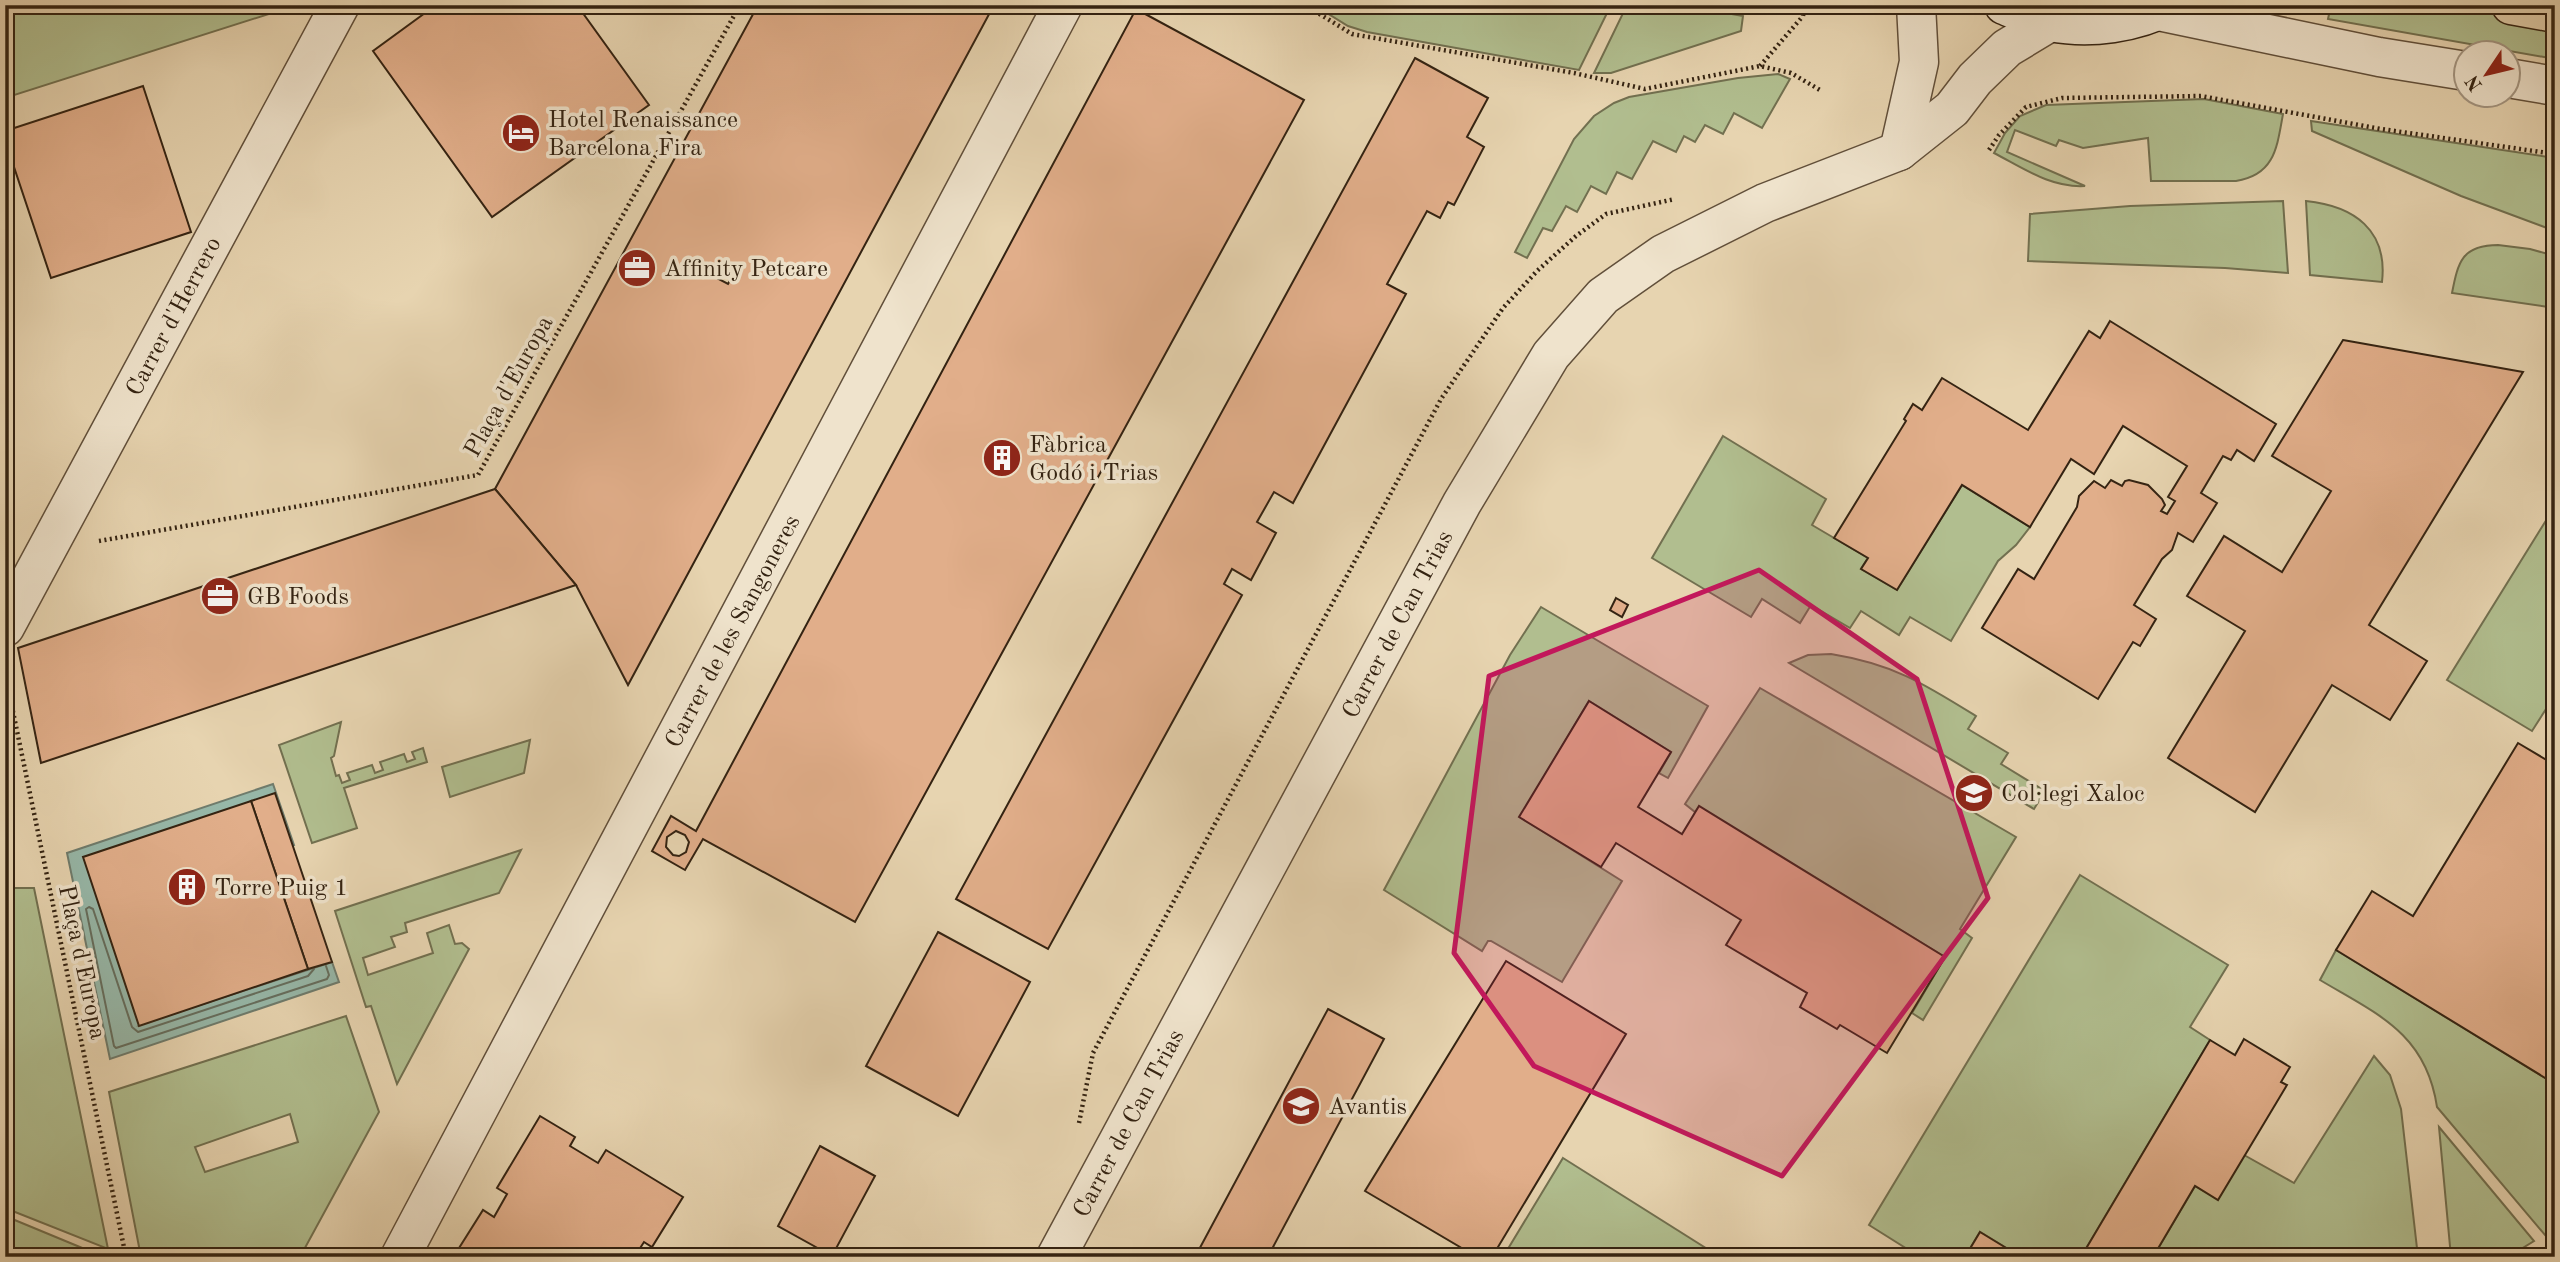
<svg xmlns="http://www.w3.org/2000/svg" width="2560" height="1262" font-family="'Old Standard TT',serif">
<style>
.green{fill:#b1be8f;stroke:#727050;stroke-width:2;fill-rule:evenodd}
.water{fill:#97b8a9;stroke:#6f7c6d;stroke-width:2}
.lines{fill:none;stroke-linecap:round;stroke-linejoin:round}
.shore{stroke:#666e5e;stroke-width:2}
.building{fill:#e1ae8a;stroke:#342312;stroke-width:2;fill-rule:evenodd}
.street-casing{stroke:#614f3a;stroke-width:41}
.secondary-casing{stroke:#342312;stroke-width:41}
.highway-casing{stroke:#342312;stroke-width:41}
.path{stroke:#342312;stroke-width:4.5;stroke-dasharray:2 3.5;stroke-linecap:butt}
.street{stroke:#efe3cc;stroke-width:38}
.secondary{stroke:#efe3cc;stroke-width:38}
.highway{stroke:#e7d4b0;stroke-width:38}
.marked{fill:#c2185b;fill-opacity:0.2;stroke:#c2185b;stroke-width:5;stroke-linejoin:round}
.labels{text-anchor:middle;stroke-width:7;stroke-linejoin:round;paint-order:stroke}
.poi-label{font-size:24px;fill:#342312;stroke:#efe3cc;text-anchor:start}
.street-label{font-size:24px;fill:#342312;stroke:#efe3cc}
</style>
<rect width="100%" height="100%" fill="#e7d4b0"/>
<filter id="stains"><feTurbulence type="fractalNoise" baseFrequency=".00286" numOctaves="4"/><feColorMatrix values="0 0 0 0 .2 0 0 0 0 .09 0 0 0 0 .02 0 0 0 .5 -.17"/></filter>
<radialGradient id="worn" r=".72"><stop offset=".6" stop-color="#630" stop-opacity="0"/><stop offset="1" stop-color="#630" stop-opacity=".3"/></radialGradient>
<!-- green -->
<g class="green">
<path d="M 5,5 L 297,5 L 5,98 Z"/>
<path d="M 1314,5 L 1611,5 L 1579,70 L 1367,32 L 1348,26 Z"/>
<path d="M 1627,5 L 1680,5 L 1743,16 L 1741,31 L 1611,73 L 1594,73 Z"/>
<path d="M 2331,5 L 2453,5 L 2555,24 L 2555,59 L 2328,19 Z"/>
<path d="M 1778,74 L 1790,79 L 1762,128 L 1734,113 L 1723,134 L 1705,125 L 1695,142 L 1684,136 L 1676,152 L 1653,141 L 1632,179 L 1617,172 L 1606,194 L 1591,186 L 1577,212 L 1566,206 L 1552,231 L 1543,228 L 1527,258 L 1515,252 L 1574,139 L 1594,116 L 1614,103 L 1629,97 L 1738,78 Z"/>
<path d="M 2204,99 L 2283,114 C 2277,147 2275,175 2236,181 L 2151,181 L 2148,138 L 2083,148 L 2059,140 L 2056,146 L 2015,130 L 2007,152 L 2085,186 C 2051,188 2023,168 1994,153 L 2005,133 L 2020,116 L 2046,105 Z"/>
<path d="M 2311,121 L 2555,158 L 2555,231 L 2461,196 L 2312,131 Z"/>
<path d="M 2283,201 L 2288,273 L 2225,268 L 2028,261 L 2030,214 L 2130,206 Z"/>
<path d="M 2306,201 C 2354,206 2388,230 2382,282 L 2310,275 Z"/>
<path d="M 2498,245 L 2530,249 L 2555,256 L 2555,308 L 2452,293 C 2458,262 2462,245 2498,245 Z"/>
<path d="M 1723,436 L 1826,499 L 1812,525 L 1868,558 L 1861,569 L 1897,590 L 1962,485 L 2030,527 L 2016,545 L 1998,561 L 1951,641 L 1910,617 L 1899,635 L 1861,611 L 1850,628 L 1811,605 L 1800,623 L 1762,599 L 1751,617 L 1652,558 Z"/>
<path d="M 2555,506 L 2555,695 L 2532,731 L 2447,680 Z"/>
<path d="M 1541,607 L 1708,706 L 1668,778 L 1659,773 L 1671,752 L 1589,701 L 1520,817 L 1622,881 L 1562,982 L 1491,941 L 1488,941 L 1482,951 L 1384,890 L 1510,655 Z"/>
<path d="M 1831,654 C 1893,664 1923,683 1976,716 L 1968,729 L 2008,753 L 2001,764 L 2045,791 L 2034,809 L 1789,663 L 1808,655 Z"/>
<path d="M 1760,688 L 2016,837 L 1960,929 L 1972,938 L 1923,1020 L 1912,1013 L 1945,957 L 1699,807 L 1695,812 L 1685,804 Z"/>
<path d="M 341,722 L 334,756 L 331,758 L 336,776 L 339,775 L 342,783 L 350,780 L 347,773 L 372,765 L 375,773 L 383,770 L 380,762 L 404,754 L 407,762 L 415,759 L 412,752 L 423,748 L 427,762 L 344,788 L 357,828 L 312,843 L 279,745 Z"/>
<path d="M 530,740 L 524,773 L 450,797 L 442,767 Z"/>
<path d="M 521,850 L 499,893 L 405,923 L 407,932 L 391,937 L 395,947 L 363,958 L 368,975 L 433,953 L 427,933 L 449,925 L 455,944 L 462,943 L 469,949 L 397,1084 L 371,1006 L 366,1007 L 335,911 Z"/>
<path d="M 2080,875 L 2228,965 L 2190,1027 L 2210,1040 L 2081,1257 L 2021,1257 L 1980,1232 L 1965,1257 L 1920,1257 L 1869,1225 Z"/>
<path d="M 5,888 L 34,888 L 108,1249 L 5,1208 Z"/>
<path d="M 2336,950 L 2555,1084 L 2555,1229 L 2545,1235 L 2437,1107 C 2426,1033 2377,1014 2320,980 Z"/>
<path d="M 346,1016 L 379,1112 L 300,1257 L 141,1257 L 109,1092 ZM 290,1114 L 298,1142 L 205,1172 L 195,1147 Z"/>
<path d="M 2374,1056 L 2390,1075 L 2401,1109 L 2418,1257 L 2153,1257 L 2195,1186 L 2218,1199 L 2244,1155 L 2294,1183 Z"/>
<path d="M 2439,1127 L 2534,1241 L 2508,1257 L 2451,1257 Z"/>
<path d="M 1563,1158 L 1720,1257 L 1503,1257 Z"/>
<path d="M 5,1216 L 104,1257 L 5,1257 Z"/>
</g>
<!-- water -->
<path class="water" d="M 273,784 L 294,845 L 269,853 L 139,1025 L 332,962 L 339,982 L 110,1059 L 67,853 Z"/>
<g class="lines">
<!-- shore -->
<path class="shore" d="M 314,969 L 308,976 L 138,1032 L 132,1027 L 93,909 L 89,907 L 86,909 L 114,1046 L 116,1048 L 327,979 L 329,975 L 326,966"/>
</g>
<!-- building -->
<g class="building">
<path d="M 436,5 L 577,5 L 649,105 L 492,217 L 373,51 Z"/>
<path d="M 758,5 L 994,5 L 628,685 L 576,585 L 495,489 ZM 718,266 L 733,275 L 728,284 L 713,276 Z"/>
<path d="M 1136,9 L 1304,100 L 855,922 L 703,839 L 685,870 L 652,851 L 671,816 L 696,831 ZM 676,831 L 685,835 L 689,842 L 686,852 L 679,856 L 673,855 L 666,847 L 667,837 Z"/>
<path d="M 1415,58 L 1488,98 L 1467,137 L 1484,147 L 1454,205 L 1448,202 L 1440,218 L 1427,211 L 1387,284 L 1406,294 L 1293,503 L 1274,492 L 1257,522 L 1276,533 L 1251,580 L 1232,569 L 1224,584 L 1242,595 L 1048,949 L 956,899 Z"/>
<path d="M 143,86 L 191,232 L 51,278 L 5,140 L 5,131 Z"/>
<path d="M 2110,321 L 2276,424 L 2254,461 L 2237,450 L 2231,460 L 2223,456 L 2201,493 L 2217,503 L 2193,542 L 2178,533 L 2172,550 L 2162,559 L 2134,605 L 2156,619 L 2140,646 L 2133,642 L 2098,699 L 1982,628 L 2018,569 L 2034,579 L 2077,507 L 2079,496 L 2094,481 L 2105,488 L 2111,480 L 2122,486 L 2125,481 L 2129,480 L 2148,485 L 2162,499 L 2165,505 L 2161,511 L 2167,514 L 2175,501 L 2168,497 L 2187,466 L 2123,426 L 2094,474 L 2071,459 L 2030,527 L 1962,485 L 1897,590 L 1861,569 L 1868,558 L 1834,538 L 1906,421 L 1904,419 L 1913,404 L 1922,410 L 1942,378 L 2028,430 L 2089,331 L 2100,338 Z"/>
<path d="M 2343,340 L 2523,372 L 2369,625 L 2427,661 L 2390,720 L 2332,685 L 2255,812 L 2168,758 L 2245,631 L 2187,596 L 2224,536 L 2282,572 L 2331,491 L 2272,456 Z"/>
<path d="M 495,489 L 576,585 L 41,763 L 18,648 Z"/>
<path d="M 1616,598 L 1628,605 L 1622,617 L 1610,610 Z"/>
<path d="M 1589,701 L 1671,752 L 1638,807 L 1682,834 L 1699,806 L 1945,957 L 1887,1053 L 1840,1025 L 1837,1029 L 1800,1007 L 1807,993 L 1726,945 L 1741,920 L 1616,843 L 1601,867 L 1519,817 Z"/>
<path d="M 2518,743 L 2555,765 L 2555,1084 L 2336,950 L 2372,891 L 2413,916 Z"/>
<path d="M 275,793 L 332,962 L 308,969 L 251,801 Z"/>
<path d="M 251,801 L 308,969 L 139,1026 L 83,857 Z"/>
<path d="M 938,932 L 1030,982 L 958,1116 L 866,1066 Z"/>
<path d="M 1506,961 L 1626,1034 L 1492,1257 L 1477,1257 L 1365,1191 Z"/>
<path d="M 1328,1009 L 1384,1039 L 1273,1247 L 1291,1257 L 1195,1257 Z"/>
<path d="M 2244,1039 L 2290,1067 L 2281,1082 L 2287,1085 L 2218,1200 L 2195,1186 L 2153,1257 L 2081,1257 L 2210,1040 L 2235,1055 Z"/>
<path d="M 540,1116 L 575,1137 L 570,1146 L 598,1163 L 606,1150 L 683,1197 L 652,1247 L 644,1242 L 637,1253 L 644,1257 L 454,1256 L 483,1210 L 494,1217 L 507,1194 L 497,1188 Z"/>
<path d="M 820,1146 L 875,1176 L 832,1256 L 778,1226 Z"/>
<path d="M 1980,1232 L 2021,1257 L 1965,1257 Z"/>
</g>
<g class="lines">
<!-- street casing -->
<g class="street-casing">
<g id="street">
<path d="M 2158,11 L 2379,57 L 2466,71"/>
<path d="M 2508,78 L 2555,86"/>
<path d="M 1899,151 L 1919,62 L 1916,5"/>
<path d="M 5,627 L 340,5"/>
<path d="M 400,1257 L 1063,5"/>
<path d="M 1056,1257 L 1462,503 L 1551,355 L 1603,296 L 1663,254 L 1765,203 L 1899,151 L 1952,109 L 1975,79 L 2007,48 L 2050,22"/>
</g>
</g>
<!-- secondary casing -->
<g class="secondary-casing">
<path id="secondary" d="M 2004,5 C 2019,11 2035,20 2051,22 C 2090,30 2136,23 2170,5"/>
</g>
<!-- highway casing -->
<g class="highway-casing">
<path id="highway" d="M 2511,5 L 2555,13"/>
</g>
<!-- path -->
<g class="path">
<path d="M 1305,5 L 1352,34 L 1574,73 L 1645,89 L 1760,66 L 1791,73 L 1820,90"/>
<path d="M 1760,66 L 1803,16 L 1805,5"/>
<path d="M 1989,150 L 1999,135 L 2026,107 L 2062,98 L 2201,96 L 2381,129 L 2555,154"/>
<path d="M 99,541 L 478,475 L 740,5"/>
<path d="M 5,673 L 126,1257"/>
<path d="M 1079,1123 L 1093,1053 L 1441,399 L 1503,308 L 1537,271 L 1576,236 L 1606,214 L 1675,199"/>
</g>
<!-- street -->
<use href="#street" class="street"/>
<!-- secondary -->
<use href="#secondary" class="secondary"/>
<!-- highway -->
<use href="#highway" class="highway"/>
</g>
<!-- marked area -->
<path class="marked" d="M 1759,570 L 1917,679 L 1988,898 L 1782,1176 L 1534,1066 L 1454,953 L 1489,676 Z"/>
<!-- icons -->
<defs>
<g id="hotel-disc" transform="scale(2.0125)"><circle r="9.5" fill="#8f2418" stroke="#efe3cc"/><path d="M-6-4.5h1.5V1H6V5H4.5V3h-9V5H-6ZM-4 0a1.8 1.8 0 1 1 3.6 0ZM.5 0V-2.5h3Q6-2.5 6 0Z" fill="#fff"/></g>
<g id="office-disc" transform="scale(2.0125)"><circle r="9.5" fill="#8f2418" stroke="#efe3cc"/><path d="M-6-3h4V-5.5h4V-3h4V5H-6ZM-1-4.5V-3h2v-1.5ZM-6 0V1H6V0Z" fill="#fff"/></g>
<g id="building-disc" transform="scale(2.0125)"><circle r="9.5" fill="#8f2418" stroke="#efe3cc"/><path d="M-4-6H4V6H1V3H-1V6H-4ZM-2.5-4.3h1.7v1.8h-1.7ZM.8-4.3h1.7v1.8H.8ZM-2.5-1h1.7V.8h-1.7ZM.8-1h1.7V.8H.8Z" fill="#fff"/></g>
<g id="school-disc" transform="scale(2.0125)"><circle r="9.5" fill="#8f2418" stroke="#efe3cc"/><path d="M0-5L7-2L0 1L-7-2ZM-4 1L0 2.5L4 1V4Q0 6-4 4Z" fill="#fff"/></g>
</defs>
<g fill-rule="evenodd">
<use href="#hotel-disc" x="521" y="133"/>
<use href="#office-disc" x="637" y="268"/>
<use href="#building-disc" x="1002" y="458"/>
<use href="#office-disc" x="220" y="596"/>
<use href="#school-disc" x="1974" y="793"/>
<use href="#building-disc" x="187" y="887"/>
<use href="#school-disc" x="1301" y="1106"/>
</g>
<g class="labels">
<!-- poi labels -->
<g class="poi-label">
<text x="548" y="127">Hotel Renaissance<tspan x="548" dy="28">Barcelona Fira</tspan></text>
<text x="664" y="276">Affinity Petcare</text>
<text x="1029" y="452">Fàbrica<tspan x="1029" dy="28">Godó i Trias</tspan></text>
<text x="247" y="604">GB Foods</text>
<text x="2001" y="801">Col·legi Xaloc</text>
<text x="214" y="895">Torre Puig 1</text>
<text x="1328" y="1114">Avantis</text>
</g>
<!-- street labels -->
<g class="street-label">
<text transform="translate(173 316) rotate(-62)" y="8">Carrer d'Herrero</text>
<text transform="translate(508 386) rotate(-61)" y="8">Plaça d'Europa</text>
<text transform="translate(1397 624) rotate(-62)" y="8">Carrer de Can Trias</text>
<text transform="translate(732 631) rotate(-62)" y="8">Carrer de les Sangoneres</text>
<text transform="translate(83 962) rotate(78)" y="8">Plaça d'Europa</text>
<text transform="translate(1128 1123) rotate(-62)" y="8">Carrer de Can Trias</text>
</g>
</g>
<!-- margin -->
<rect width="2560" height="1262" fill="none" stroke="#e7d4b0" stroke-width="28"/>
<rect x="7" y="7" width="2546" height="1248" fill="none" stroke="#342312" stroke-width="3.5"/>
<rect x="14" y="14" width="2532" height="1234" fill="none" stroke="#342312" stroke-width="2"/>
<!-- north arrow -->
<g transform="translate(2487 74) rotate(235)"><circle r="33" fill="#efe3cc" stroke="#a49682" stroke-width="2"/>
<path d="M0-5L12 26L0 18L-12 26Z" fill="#8f2418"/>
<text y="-10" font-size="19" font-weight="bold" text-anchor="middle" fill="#342312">N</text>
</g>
<rect width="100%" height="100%" filter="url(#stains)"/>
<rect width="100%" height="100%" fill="url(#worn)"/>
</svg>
